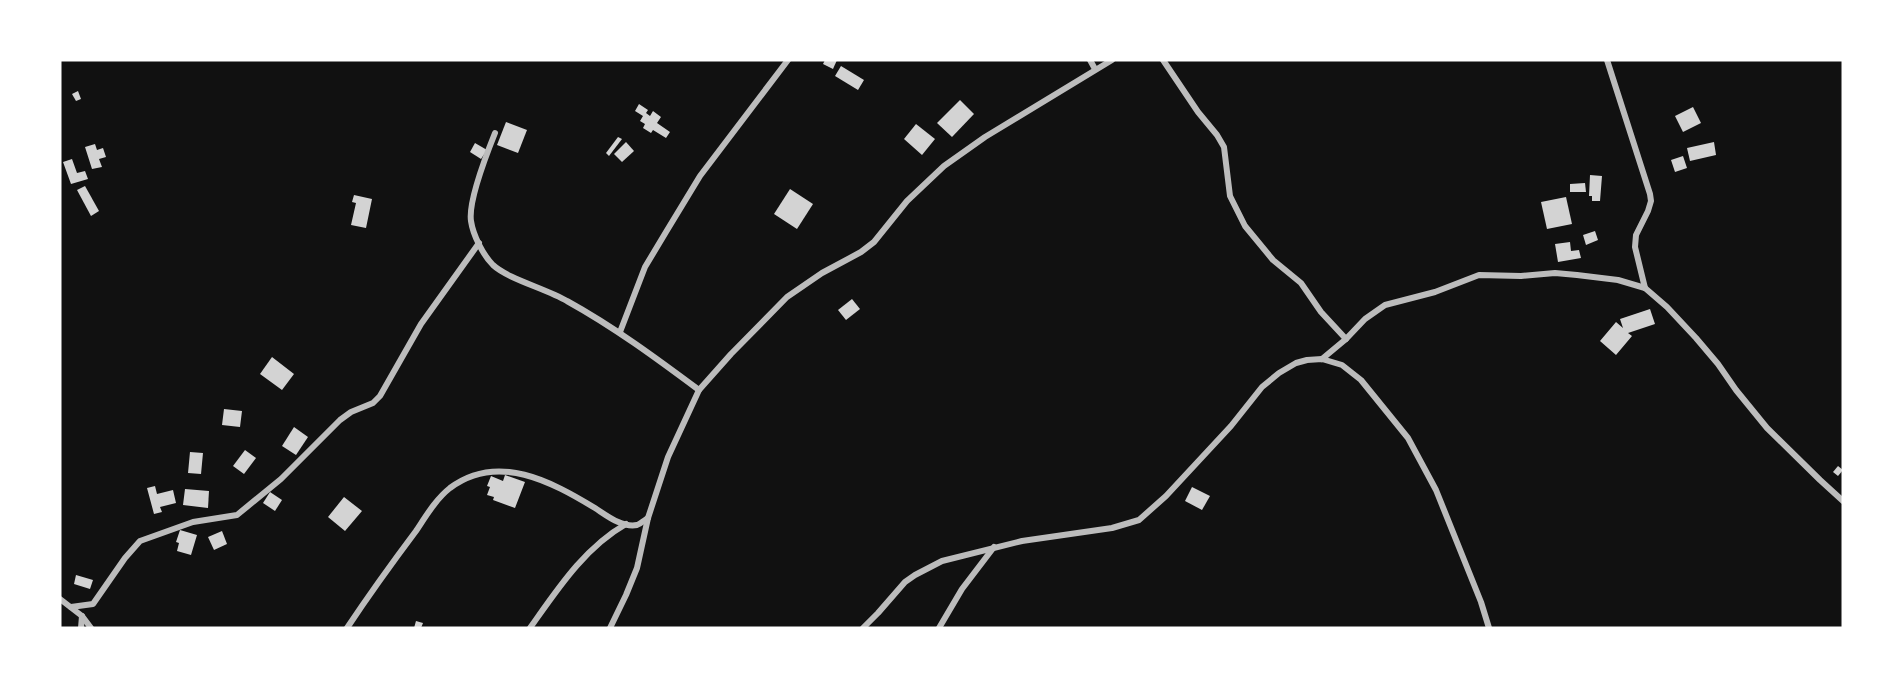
<svg xmlns="http://www.w3.org/2000/svg" width="1903" height="688" font-family="'Roboto Condensed',sans-serif">
<style>
.building{fill:#d3d3d3}
.lines{fill:none;stroke-linecap:round;stroke-linejoin:round}
.minor{stroke:#bcbcbc;stroke-width:6}
</style>
<rect width="100%" height="100%" fill="#111"/>
<!-- building -->
<g class="building">
<path d="M 825,60 L 837,60 L 833,69 L 823,64 Z"/>
<path d="M 841,66 L 864,80 L 858,90 L 835,76 Z"/>
<path d="M 78,91 L 81,99 L 76,101 L 72,94 Z"/>
<path d="M 960,100 L 974,114 L 952,137 L 937,123 Z"/>
<path d="M 639,104 L 648,110 L 646,113 L 650,116 L 653,111 L 661,117 L 657,123 L 670,132 L 666,138 L 653,130 L 651,133 L 643,128 L 645,124 L 640,121 L 643,116 L 635,111 Z"/>
<path d="M 1693,107 L 1701,123 L 1683,132 L 1675,116 Z"/>
<path d="M 506,122 L 527,130 L 518,153 L 497,145 Z"/>
<path d="M 916,124 L 935,139 L 922,155 L 904,139 Z"/>
<path d="M 618,137 L 622,139 L 609,156 L 606,153 Z"/>
<path d="M 626,142 L 634,151 L 622,162 L 614,154 Z"/>
<path d="M 1714,142 L 1716,155 L 1690,161 L 1687,148 Z"/>
<path d="M 475,143 L 487,150 L 481,159 L 470,152 Z"/>
<path d="M 95,144 L 97,150 L 103,148 L 106,157 L 99,159 L 102,167 L 92,169 L 85,147 Z"/>
<path d="M 1683,156 L 1687,168 L 1675,172 L 1671,160 Z"/>
<path d="M 72,159 L 77,173 L 85,171 L 88,179 L 71,184 L 63,162 Z"/>
<path d="M 1590,175 L 1602,176 L 1600,201 L 1592,201 L 1592,196 L 1589,196 Z"/>
<path d="M 1585,183 L 1586,192 L 1570,192 L 1570,184 Z"/>
<path d="M 85,186 L 99,211 L 91,216 L 77,190 Z"/>
<path d="M 790,189 L 813,204 L 797,229 L 774,214 Z"/>
<path d="M 354,195 L 372,199 L 366,228 L 351,225 L 356,203 L 352,202 Z"/>
<path d="M 1566,197 L 1572,224 L 1547,229 L 1541,202 Z"/>
<path d="M 1595,231 L 1598,240 L 1586,245 L 1583,235 Z"/>
<path d="M 1570,242 L 1571,251 L 1579,250 L 1581,258 L 1558,262 L 1555,244 Z"/>
<path d="M 852,299 L 860,309 L 846,320 L 838,310 Z"/>
<path d="M 1650,309 L 1655,324 L 1628,333 L 1632,336 L 1616,355 L 1600,341 L 1616,322 L 1623,328 L 1620,319 Z"/>
<path d="M 272,357 L 294,374 L 282,390 L 260,374 Z"/>
<path d="M 224,409 L 242,411 L 240,427 L 222,425 Z"/>
<path d="M 294,427 L 308,437 L 296,455 L 282,446 Z"/>
<path d="M 245,450 L 256,458 L 244,474 L 233,466 Z"/>
<path d="M 190,452 L 203,453 L 201,474 L 188,473 Z"/>
<path d="M 1838,466 L 1843,470 L 1838,476 L 1833,472 Z"/>
<path d="M 505,475 L 525,482 L 515,508 L 493,500 L 494,497 L 487,495 L 490,487 L 487,486 L 491,476 L 503,481 Z"/>
<path d="M 155,486 L 157,494 L 173,490 L 176,503 L 160,507 L 162,512 L 154,514 L 147,488 Z"/>
<path d="M 1192,487 L 1210,496 L 1202,510 L 1185,501 Z"/>
<path d="M 185,489 L 209,491 L 208,508 L 183,505 Z"/>
<path d="M 270,492 L 282,500 L 275,511 L 263,503 Z"/>
<path d="M 344,497 L 362,511 L 345,531 L 328,517 Z"/>
<path d="M 180,530 L 197,535 L 191,555 L 177,551 L 179,543 L 176,542 Z"/>
<path d="M 222,531 L 227,544 L 214,550 L 208,537 Z"/>
<path d="M 76,575 L 93,580 L 90,589 L 74,584 Z"/>
<path d="M 416,621 L 423,623 L 421,628 L 414,628 Z"/>
</g>
<g class="lines">
<!-- minor -->
<g class="minor">
<path d="M 1090,60 L 1095,69"/>
<path d="M 1163,60 L 1198,112 L 1217,135 L 1224,147 L 1230,196 L 1245,226 L 1273,260 L 1301,283 L 1321,312 L 1346,339"/>
<path d="M 1607,60 L 1650,194 L 1651,201 L 1648,211 L 1636,235 L 1635,247 L 1645,288 L 1667,307 L 1696,338 L 1718,364 L 1736,390 L 1767,428 L 1820,480 L 1843,501"/>
<path d="M 495,133 C 487,153 468,201 471,221 C 473,235 483,255 493,265 C 508,279 547,289 567,301 C 614,327 656,358 699,390"/>
<path d="M 620,332 L 645,267 L 666,232 L 700,176 L 788,60"/>
<path d="M 1322,359 L 1346,339 L 1365,319 L 1385,305 L 1435,292 L 1479,275 L 1521,276 L 1555,273 L 1577,275 L 1618,280 L 1645,288"/>
<path d="M 60,599 L 82,616 L 91,628"/>
<path d="M 71,607 L 93,604 L 125,558 L 140,541 L 193,522 L 237,515 L 281,479 L 340,420 L 351,412 L 373,403 L 380,396 L 421,324 L 479,243"/>
<path d="M 81,628 L 82,616"/>
<path d="M 347,628 C 369,595 392,563 416,531 C 426,516 436,499 450,488 C 498,452 552,482 595,508 C 606,515 622,528 637,525 C 640,524 645,520 648,518"/>
<path d="M 530,628 C 557,590 584,548 626,524"/>
<path d="M 610,628 L 626,595 L 637,568 L 648,518 L 668,457 L 699,390 L 731,354 L 787,297 L 822,273 L 861,252 L 874,242 L 907,201 L 944,166 L 985,137 L 1112,60"/>
<path d="M 863,628 L 878,613 L 905,582 L 915,575 L 942,561 L 1022,541 L 1112,528 L 1139,520 L 1166,496 L 1231,426 L 1262,387 L 1279,373 L 1296,363 L 1307,360 L 1322,359 L 1342,365 L 1361,380 L 1408,438 L 1436,490 L 1481,602 L 1489,628"/>
<path d="M 939,628 L 962,589 L 994,547"/>
</g>
</g>
<!-- border -->
<rect width="1903" height="688" fill="none" stroke="#ffffff" stroke-width="123"/>
</svg>
